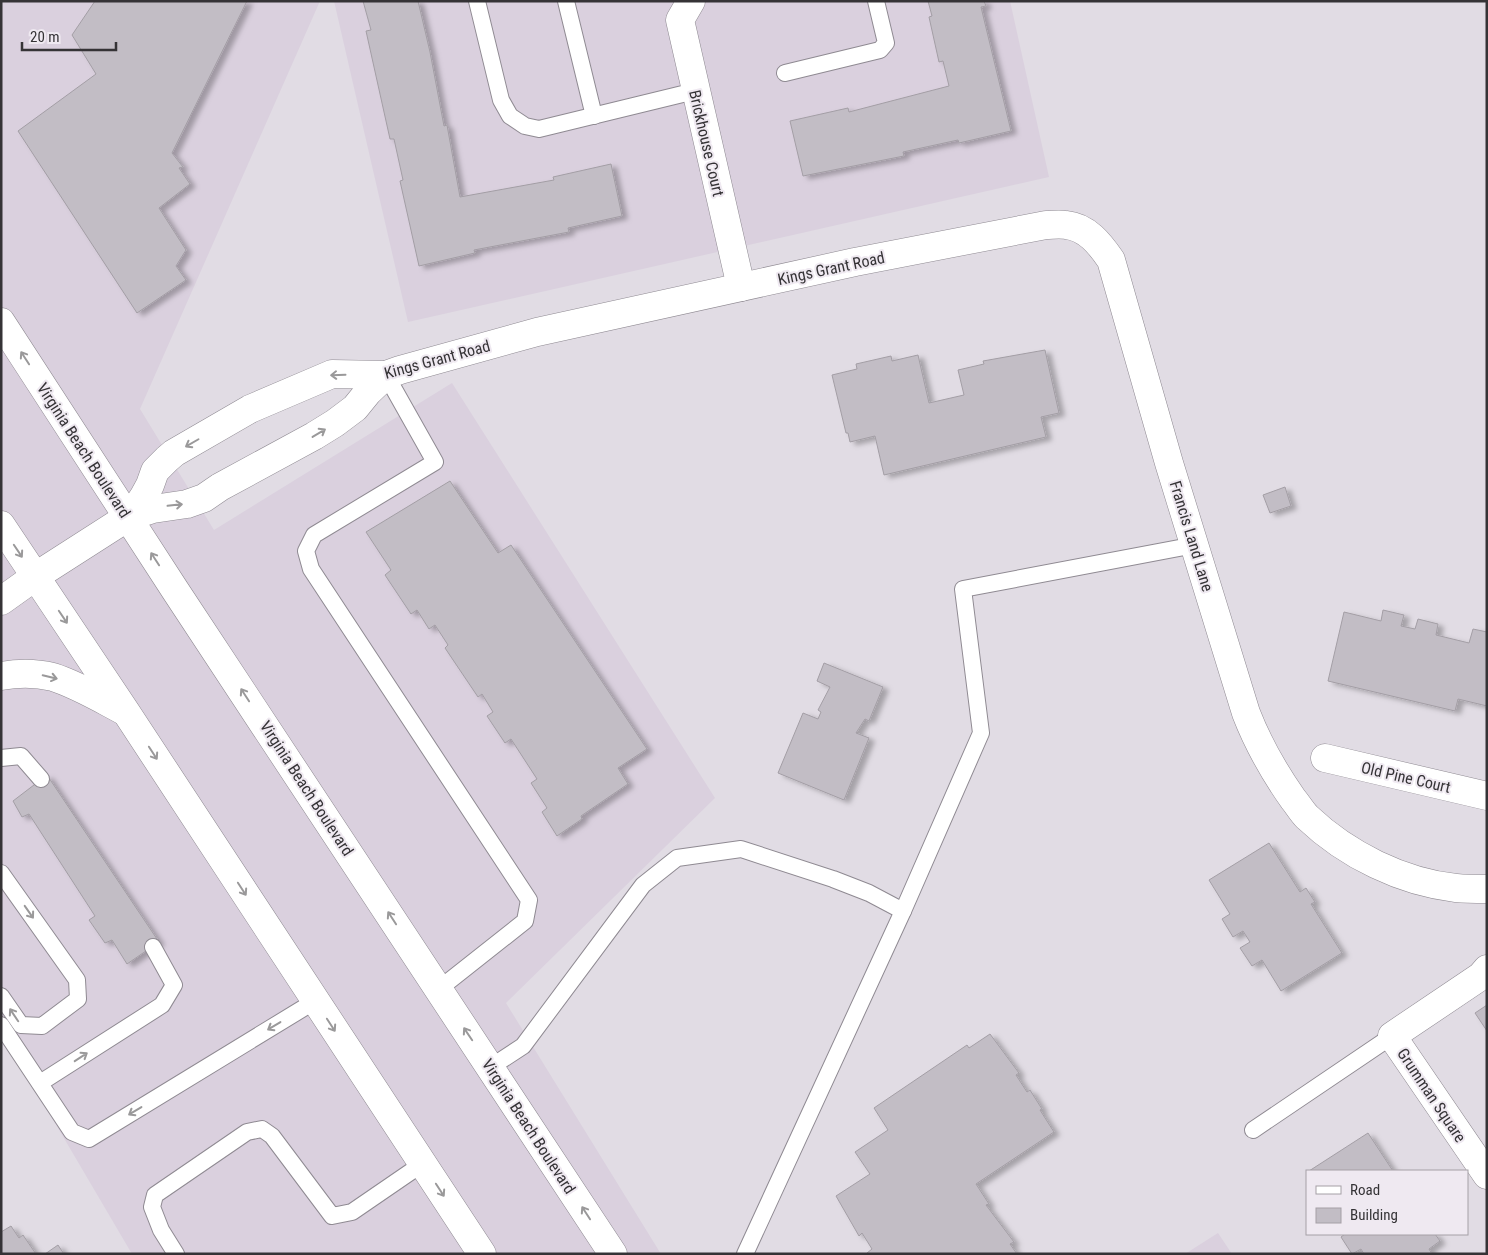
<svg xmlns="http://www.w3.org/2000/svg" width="1488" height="1255" font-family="'Roboto Condensed',sans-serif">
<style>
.built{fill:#dad0de}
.building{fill:#c2bdc5;stroke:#a39ea5;filter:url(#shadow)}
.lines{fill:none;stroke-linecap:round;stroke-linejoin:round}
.service-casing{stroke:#8f8a92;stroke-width:18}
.minor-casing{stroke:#8f8a92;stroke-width:29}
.tertiary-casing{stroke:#8f8a92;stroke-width:29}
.primary-casing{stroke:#8f8a92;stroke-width:29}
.service{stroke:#fff;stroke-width:16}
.minor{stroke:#fff;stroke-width:28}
.tertiary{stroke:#fff;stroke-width:28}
.primary{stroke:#fff;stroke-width:28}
.oneway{stroke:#9a999a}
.labels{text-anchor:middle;stroke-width:4;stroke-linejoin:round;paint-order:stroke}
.street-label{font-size:16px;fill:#353336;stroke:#efe9f1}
</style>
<defs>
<filter id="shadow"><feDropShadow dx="5.5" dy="3" stdDeviation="2.5" flood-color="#0004"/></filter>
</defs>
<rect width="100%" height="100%" fill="#e1dce4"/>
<!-- built -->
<g class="built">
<path d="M 1,1 L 320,1 L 140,409 L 214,530 L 452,383 L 715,798 L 506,1003 L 661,1254 L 132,1254 L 1,1031 Z"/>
<path d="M 334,1 L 1010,1 L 1049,177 L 408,322 Z"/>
<path d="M 1218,1233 L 1232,1254 L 1185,1254 Z"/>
</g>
<!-- building -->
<g class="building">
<path d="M 95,1 L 247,1 L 172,153 L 183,167 L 179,168 L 190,184 L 159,208 L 186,250 L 176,266 L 186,280 L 137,313 L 18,131 L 96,74 L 72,35 Z"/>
<path d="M 363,1 L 418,1 L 430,52 L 444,126 L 447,125 L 460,197 L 554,180 L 553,177 L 611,164 L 622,216 L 568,228 L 569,232 L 474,250 L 475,253 L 419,266 L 400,181 L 403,180 L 394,139 L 390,139 L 366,31 L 371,30 Z"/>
<path d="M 928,1 L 984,1 L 986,6 L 981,7 L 1011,131 L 959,143 L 958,140 L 903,152 L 904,156 L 803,176 L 790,121 L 848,108 L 849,112 L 949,86 L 943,61 L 939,62 L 929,17 L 932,16 Z"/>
<path d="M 1045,350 L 1059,413 L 1041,417 L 1046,437 L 884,475 L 875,436 L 850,442 L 848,433 L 846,433 L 832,375 L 857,369 L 856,364 L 891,356 L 892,361 L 918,355 L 929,403 L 964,395 L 958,370 L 984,364 L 983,361 Z"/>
<path d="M 450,481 L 498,553 L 511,545 L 647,749 L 618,768 L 628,784 L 581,816 L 582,819 L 557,836 L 542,812 L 547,808 L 531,783 L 537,779 L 511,739 L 505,743 L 487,716 L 493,712 L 482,694 L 478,697 L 445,648 L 448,645 L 435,625 L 429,629 L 417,610 L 411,614 L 385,575 L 391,570 L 366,532 Z"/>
<path d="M 1285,487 L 1291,506 L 1270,513 L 1263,495 Z"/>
<path d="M 1383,610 L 1404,615 L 1401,626 L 1415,629 L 1418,619 L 1438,624 L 1436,635 L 1469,643 L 1473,629 L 1487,632 L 1487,706 L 1458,699 L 1455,711 L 1328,681 L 1344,612 L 1381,621 Z"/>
<path d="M 824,663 L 883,687 L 869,721 L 865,719 L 856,733 L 869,738 L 844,800 L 778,773 L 803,713 L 818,719 L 821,712 L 818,710 L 830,687 L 817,681 Z"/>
<path d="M 47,775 L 159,942 L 127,964 L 112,940 L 105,943 L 89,920 L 95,916 L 29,814 L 22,817 L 13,801 Z"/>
<path d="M 1269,843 L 1300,892 L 1306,888 L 1315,902 L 1311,904 L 1342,953 L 1281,991 L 1262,960 L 1252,966 L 1240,948 L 1250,942 L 1243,931 L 1233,937 L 1222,919 L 1230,914 L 1209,880 Z"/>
<path d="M 1487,1005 L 1487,1031 L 1475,1013 Z"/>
<path d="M 990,1034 L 1019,1073 L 1016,1075 L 1027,1092 L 1030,1090 L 1042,1109 L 1040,1110 L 1054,1132 L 976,1184 L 989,1204 L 986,1205 L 1014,1242 L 1010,1244 L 1017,1254 L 868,1254 L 867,1253 L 872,1249 L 862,1233 L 859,1236 L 836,1196 L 870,1174 L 855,1152 L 888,1130 L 874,1108 L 967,1045 L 969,1048 Z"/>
<path d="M 1368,1133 L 1393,1171 L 1309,1171 Z"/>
<path d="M 11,1226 L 19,1238 L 23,1235 L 36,1254 L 1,1254 L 1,1232 Z"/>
<path d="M 1345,1234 L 1435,1234 L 1440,1241 L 1429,1249 L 1432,1254 L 1364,1254 L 1361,1249 L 1352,1254 L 1341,1237 Z"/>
<path d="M 58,1245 L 64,1254 L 45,1254 Z"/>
</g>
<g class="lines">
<!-- service casing -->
<g class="service-casing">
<g id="service">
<path d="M 477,1 L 501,100 L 510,116 L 525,126 L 539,129 L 695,91"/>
<path d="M 566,1 L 594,116"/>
<path d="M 785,73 L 880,50 L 886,43 L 876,1"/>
<path d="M 386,375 L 435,462 L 314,535 L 306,551 L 311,569 L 529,900 L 525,921 L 439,989"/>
<path d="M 1,758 L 21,756 L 41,779"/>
<path d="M 1,873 L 77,980 L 78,999 L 42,1026 L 21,1025 L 1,996"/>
<path d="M 903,911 L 981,733 L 963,589 L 1195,545"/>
<path d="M 1,1025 L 72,1132 L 89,1139 L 315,1001"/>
<path d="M 491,1067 L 523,1046 L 643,885 L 677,858 L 741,849 L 833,879 L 869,893 L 903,911 L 745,1254"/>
<path d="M 40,1083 L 162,1005 L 174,985 L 153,947"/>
<path d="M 1253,1130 L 1392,1036"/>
<path d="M 176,1254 L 161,1230 L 152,1207 L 155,1195 L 247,1132 L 262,1129 L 272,1136 L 332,1216 L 352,1212 L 422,1164"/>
</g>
</g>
<!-- minor casing -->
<g class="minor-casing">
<g id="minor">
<path d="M 691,1 L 680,20 L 741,287"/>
<path d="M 128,517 L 138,505 L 144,496 L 150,485 L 155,471 L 167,459 L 174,453 L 250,409 L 332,374 L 386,375 L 400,370 L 537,332 L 855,262 L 1046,225 C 1052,225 1059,224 1066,225 C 1087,227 1100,244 1111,260 L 1169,463 L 1246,713 C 1258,744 1274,772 1293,799 C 1298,805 1302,812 1307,817 C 1347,855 1402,882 1456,888 C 1466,889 1477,889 1487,889"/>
<path d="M 128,517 L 153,509 L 187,504 L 204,498 L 220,487 L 314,436 L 335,423 L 355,408 L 368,392 L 386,375"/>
<path d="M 1325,758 L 1487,796"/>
<path d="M 1487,969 L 1481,976 L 1392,1036 L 1487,1175"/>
</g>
</g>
<!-- tertiary casing -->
<g class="tertiary-casing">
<path id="tertiary" d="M 1,601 L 36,576 L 128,517"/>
</g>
<!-- primary casing -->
<g class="primary-casing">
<g id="primary">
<path d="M 1,322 L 175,590 L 613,1254"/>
<path d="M 1,525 L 126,712 L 482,1254"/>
<path d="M 1,676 C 17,673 37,673 53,677 C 78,685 101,699 124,711"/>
</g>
</g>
<!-- service -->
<use href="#service" class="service"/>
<!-- minor -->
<use href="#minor" class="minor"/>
<!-- tertiary -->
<use href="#tertiary" class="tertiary"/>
<!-- primary -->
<use href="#primary" class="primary"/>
</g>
<!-- one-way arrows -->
<defs><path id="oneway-shaft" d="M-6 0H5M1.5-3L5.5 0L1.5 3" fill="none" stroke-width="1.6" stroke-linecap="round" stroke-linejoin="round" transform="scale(1.25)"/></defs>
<g class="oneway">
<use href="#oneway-shaft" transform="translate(25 358) rotate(-123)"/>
<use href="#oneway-shaft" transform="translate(338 375) rotate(178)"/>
<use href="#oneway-shaft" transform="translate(319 433) rotate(-31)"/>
<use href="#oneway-shaft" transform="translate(192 443) rotate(150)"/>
<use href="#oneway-shaft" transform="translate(175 505) rotate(-6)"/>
<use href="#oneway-shaft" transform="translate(18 551) rotate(56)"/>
<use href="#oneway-shaft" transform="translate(155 559) rotate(-123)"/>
<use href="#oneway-shaft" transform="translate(63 617) rotate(56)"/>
<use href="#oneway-shaft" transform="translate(50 677) rotate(13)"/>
<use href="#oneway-shaft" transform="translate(245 695) rotate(-123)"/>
<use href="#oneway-shaft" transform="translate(153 753) rotate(57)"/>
<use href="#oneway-shaft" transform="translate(242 889) rotate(57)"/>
<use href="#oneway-shaft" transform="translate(29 912) rotate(55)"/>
<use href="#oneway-shaft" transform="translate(392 918) rotate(-123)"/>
<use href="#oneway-shaft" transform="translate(14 1015) rotate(-124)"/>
<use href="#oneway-shaft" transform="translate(331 1025) rotate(57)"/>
<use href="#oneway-shaft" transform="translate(274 1026) rotate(149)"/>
<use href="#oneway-shaft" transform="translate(468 1034) rotate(-124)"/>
<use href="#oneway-shaft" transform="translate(81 1057) rotate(-33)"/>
<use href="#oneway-shaft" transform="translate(135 1111) rotate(149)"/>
<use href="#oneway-shaft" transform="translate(440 1190) rotate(57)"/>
<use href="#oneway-shaft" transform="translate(586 1213) rotate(-123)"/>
</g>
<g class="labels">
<!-- street labels -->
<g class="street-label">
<text transform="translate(707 143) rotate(77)" y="6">Brickhouse Court</text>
<text transform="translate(831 268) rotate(-12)" y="6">Kings Grant Road</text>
<text transform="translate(437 359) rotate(-15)" y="6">Kings Grant Road</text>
<text transform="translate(84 450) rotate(57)" y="6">Virginia Beach Boulevard</text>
<text transform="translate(1192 536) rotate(73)" y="6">Francis Land Lane</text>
<text transform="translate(1406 777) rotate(13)" y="6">Old Pine Court</text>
<text transform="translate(307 788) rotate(57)" y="6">Virginia Beach Boulevard</text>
<text transform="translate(1432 1095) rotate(56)" y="6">Grumman Square</text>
<text transform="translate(529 1126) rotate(57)" y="6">Virginia Beach Boulevard</text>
</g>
</g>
<!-- border -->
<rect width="1488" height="1255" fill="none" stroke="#353336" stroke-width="5"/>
<!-- legend -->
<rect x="1306" y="1170" width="162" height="65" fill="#efe9f1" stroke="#a5a0a6"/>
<rect x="1316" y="1186" width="25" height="8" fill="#ffffff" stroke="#a5a0a6"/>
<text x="1350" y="1195" font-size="15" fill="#353336">Road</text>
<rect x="1316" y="1208" width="25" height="15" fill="#c2bdc5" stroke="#a5a0a6"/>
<text x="1350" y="1220" font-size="15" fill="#353336">Building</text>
<!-- scale -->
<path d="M22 42v8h94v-8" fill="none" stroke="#353336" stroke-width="2.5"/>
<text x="30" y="42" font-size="15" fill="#353336" stroke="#efe9f1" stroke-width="4" paint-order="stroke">20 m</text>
</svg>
